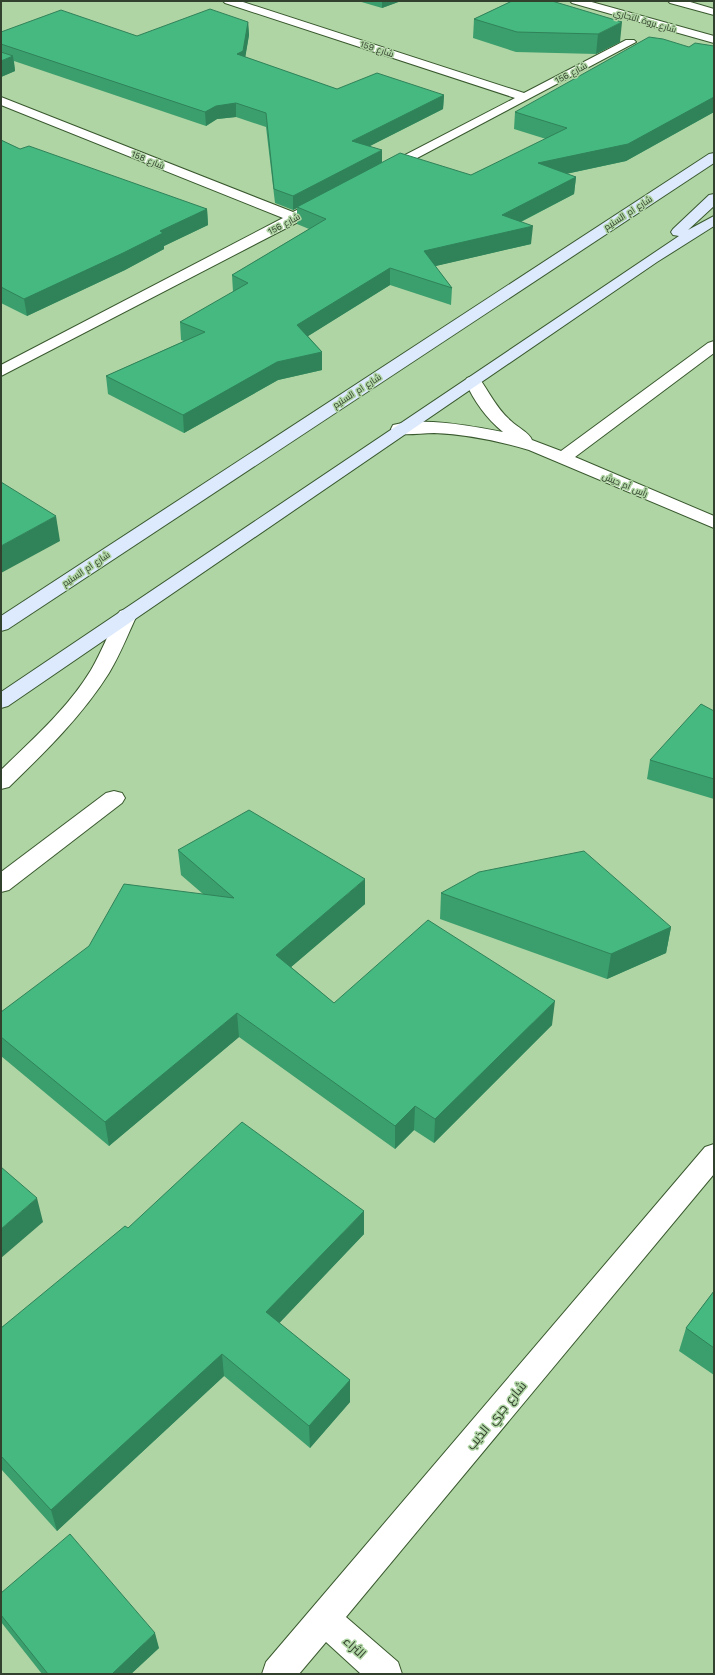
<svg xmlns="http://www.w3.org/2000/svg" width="715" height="1675" font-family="'Work Sans',Cairo,sans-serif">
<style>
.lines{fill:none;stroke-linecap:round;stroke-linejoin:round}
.lane-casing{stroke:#39592e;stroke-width:2}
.street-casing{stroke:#39592e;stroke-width:2}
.secondary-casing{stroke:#39592e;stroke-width:2}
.lane{fill:#fff;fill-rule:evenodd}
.street{fill:#fff;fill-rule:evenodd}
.secondary{fill:#ddeafd;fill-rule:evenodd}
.wall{fill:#3b9f6d}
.shaded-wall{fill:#308259}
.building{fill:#45b97f;stroke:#308259}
.labels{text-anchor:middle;stroke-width:3;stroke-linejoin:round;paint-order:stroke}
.far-street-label{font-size:9px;fill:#32412d;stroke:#b0d5a4}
.near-street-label{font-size:13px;fill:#32412d;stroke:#b0d5a4}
</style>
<rect width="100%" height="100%" fill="#b0d5a4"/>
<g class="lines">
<!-- lane casing -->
<g class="lane-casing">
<path id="lane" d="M 668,1 L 687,1 L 714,9 L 714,15 L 670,3 Z"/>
</g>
<!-- street casing -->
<g class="street-casing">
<g id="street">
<path d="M 223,1 L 240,1 L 524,93 L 626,40 L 634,40 L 636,42 L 385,175 L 380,174 L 378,171 L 380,168 L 515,98 L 225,3 Z"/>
<path d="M 570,1 L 588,1 L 714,36 L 714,43 L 572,3 Z"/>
<path d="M 1,97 L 293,212 L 319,199 L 329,199 L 331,202 L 329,205 L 300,221 L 1,376 L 1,365 L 283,218 L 1,105 Z"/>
<path d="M 714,341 L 714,353 L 575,457 L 714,516 L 714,528 L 529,450 C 498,441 466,434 434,433 C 420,433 406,436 393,433 L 391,429 L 393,425 C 426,417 470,426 503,432 C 486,418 474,401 465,381 L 467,378 L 473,376 L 479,378 C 490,393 496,408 511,421 C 517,427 530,433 532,440 L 561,451 L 708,343 Z"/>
<path d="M 127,609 L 134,611 L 137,615 C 128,634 120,655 109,673 C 82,716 45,752 9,787 L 1,789 L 1,770 C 33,739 68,708 91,670 C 101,653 109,633 117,615 L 120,611 Z"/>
<path d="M 114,791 L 122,793 L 125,798 L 122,803 L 9,890 L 1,892 L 1,872 L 106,793 Z"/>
<path d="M 714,1144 L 714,1174 L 346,1617 L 398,1662 L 402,1674 L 361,1674 L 326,1642 L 299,1674 L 262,1674 L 266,1662 L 705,1147 Z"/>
</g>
</g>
<!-- secondary casing -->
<g class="secondary-casing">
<g id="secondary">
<path d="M 714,153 L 714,163 L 8,629 L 1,631 L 1,616 L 709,154 Z"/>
<path d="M 714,194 L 714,206 L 688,230 L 714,216 L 714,226 L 657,262 L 8,706 L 1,708 L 1,692 L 679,236 L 673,235 L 671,232 L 673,229 L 709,195 Z"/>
</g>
</g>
<!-- lane -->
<use href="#lane" class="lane"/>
<!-- street -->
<use href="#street" class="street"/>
<!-- secondary -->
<use href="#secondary" class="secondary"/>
</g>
<!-- wall -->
<g class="wall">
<path d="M 358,1 L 401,1 L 382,8 Z"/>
<path d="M 512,1 L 620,42 L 596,54 L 516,52 L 473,38 L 474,19 Z"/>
<path d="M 248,22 L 249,35 L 245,57 L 337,89 L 444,95 L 443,109 L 370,146 L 382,162 L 471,175 L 546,139 L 514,129 L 515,112 L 689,47 L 714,46 L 714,112 L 626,161 L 566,174 L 576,177 L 574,194 L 521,222 L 531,244 L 435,266 L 452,288 L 451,305 L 390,285 L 308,336 L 322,352 L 322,370 L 278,380 L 184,433 L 108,394 L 106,376 L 184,341 L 181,340 L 180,322 L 233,292 L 232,275 L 309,229 L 297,224 L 297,208 L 293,210 L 275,203 L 266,127 L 236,117 L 217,119 L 206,126 L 14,61 L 15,71 L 1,77 L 1,32 L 137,36 Z"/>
<path d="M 1,140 L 20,149 L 207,209 L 208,225 L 164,246 L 164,249 L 125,270 L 27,316 L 1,303 Z"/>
<path d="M 714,711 L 714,799 L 647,779 L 650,760 Z"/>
<path d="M 178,850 L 365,904 L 291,967 L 334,1003 L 552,1025 L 434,1143 L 414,1130 L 395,1149 L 239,1037 L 109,1146 L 1,1056 L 1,1012 L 203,894 L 181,875 Z"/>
<path d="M 441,893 L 671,927 L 666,953 L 607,979 L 440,919 Z"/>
<path d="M 128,1228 L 364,1234 L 279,1323 L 350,1380 L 350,1402 L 310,1448 L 224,1376 L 57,1531 L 1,1469 L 1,1328 Z"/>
<path d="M 714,1291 L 714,1375 L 679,1351 L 686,1328 Z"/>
<path d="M 1,1593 L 159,1648 L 131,1674 L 42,1674 L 1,1622 Z"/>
</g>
<!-- shaded-wall -->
<g class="shaded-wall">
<path d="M 382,1 L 401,1 L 382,8 Z"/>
<path d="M 248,22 L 249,35 L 244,65 L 237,54 Z"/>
<path d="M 622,22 L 620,42 L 596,54 L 598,34 Z"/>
<path d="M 13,56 L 15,71 L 1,77 L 1,61 Z"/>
<path d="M 444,95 L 443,109 L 352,155 L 352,141 Z"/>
<path d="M 714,97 L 714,112 L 626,161 L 537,180 L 538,163 Z"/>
<path d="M 236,103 L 236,117 L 217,119 L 206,126 L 205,112 L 216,106 Z"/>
<path d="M 382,150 L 382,164 L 297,207 L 297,208 L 293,210 L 293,196 Z"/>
<path d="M 576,177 L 574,194 L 501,232 L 502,215 Z"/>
<path d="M 207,209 L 208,225 L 164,246 L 164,249 L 125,270 L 27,316 L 24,299 L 160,231 Z"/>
<path d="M 533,226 L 531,244 L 423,269 L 424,251 Z"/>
<path d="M 390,268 L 390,285 L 297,343 L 297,325 Z"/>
<path d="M 322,352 L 322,370 L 278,380 L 184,433 L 183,415 L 277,362 Z"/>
<path d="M 56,516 L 60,541 L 1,573 L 1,546 Z"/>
<path d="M 365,879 L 365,904 L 277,979 L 276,955 Z"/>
<path d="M 671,927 L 666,953 L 607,979 L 611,954 Z"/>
<path d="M 555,1001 L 552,1025 L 434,1143 L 435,1119 Z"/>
<path d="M 237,1013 L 239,1037 L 109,1146 L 105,1122 Z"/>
<path d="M 415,1106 L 414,1130 L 395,1149 L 395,1126 Z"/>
<path d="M 37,1198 L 43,1222 L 1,1258 L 1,1229 Z"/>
<path d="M 364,1211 L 364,1234 L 268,1335 L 266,1312 Z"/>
<path d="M 222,1354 L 224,1376 L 57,1531 L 51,1510 Z"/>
<path d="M 350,1380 L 350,1402 L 310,1448 L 309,1426 Z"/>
<path d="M 155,1633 L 159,1648 L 131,1674 L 112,1674 Z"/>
</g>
<!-- building -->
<g class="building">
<path d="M 512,1 L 552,1 L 622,22 L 598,34 L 517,32 L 474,19 Z"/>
<path d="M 210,9 L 248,22 L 243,51 L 237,54 L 337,89 L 377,73 L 444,95 L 352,141 L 382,150 L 293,196 L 274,189 L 266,113 L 236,103 L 216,106 L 205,112 L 1,44 L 1,32 L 61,10 L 137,36 Z"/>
<path d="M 649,37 L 663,39 L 689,47 L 695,43 L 714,46 L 714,97 L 628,144 L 538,163 L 576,177 L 502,215 L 533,226 L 424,251 L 452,288 L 390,268 L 297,325 L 322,352 L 277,362 L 183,415 L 106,376 L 205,332 L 180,322 L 248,283 L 232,275 L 326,219 L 297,207 L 400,153 L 471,175 L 567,128 L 515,112 Z"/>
<path d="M 1,52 L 13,56 L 1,61 Z"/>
<path d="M 1,140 L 20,149 L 29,146 L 207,209 L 160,231 L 163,233 L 123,253 L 24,299 L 1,287 Z"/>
<path d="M 1,482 L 56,516 L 1,546 Z"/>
<path d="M 701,704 L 714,711 L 714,779 L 650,760 Z"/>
<path d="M 249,810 L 365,879 L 276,955 L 334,1003 L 428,920 L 555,1001 L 435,1119 L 415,1106 L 395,1126 L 237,1013 L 105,1122 L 1,1037 L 1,1012 L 89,946 L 124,884 L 234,898 L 178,850 Z"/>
<path d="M 584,851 L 671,927 L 611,954 L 441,893 L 479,872 Z"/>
<path d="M 242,1122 L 364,1211 L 266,1312 L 350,1380 L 309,1426 L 222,1354 L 51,1510 L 1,1456 L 1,1328 L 125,1226 L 128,1228 Z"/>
<path d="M 1,1167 L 37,1198 L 1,1229 Z"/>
<path d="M 714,1291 L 714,1348 L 686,1328 Z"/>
<path d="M 70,1534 L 155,1633 L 112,1674 L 48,1674 L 1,1615 L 1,1593 Z"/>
</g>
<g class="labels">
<!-- far-street labels -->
<g class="far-street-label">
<text transform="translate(645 21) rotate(16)" y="3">شارع بروة التجاري</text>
<text transform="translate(377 49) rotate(18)" y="3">شارع 159</text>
<text transform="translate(571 73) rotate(-28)" y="3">شارع 156</text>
<text transform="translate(148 160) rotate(22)" y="3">شارع 158</text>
<text transform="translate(628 213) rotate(-33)" y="3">شارع ام السنيم</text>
<text transform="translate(284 224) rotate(-28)" y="3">شارع 156</text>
<text transform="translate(357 391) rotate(-33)" y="3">شارع ام السنيم</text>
<text transform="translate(625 485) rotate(23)" y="3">رأس أم حيش</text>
<text transform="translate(86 569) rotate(-34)" y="3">شارع ام السنيم</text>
</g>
<!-- near-street labels -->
<g class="near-street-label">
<text transform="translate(496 1415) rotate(-50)" y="5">شارع جري الذيب</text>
<text transform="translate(355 1647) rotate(42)" y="5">الثراء</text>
</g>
</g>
<!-- border -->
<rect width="715" height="1675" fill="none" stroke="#32412d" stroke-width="4"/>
</svg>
